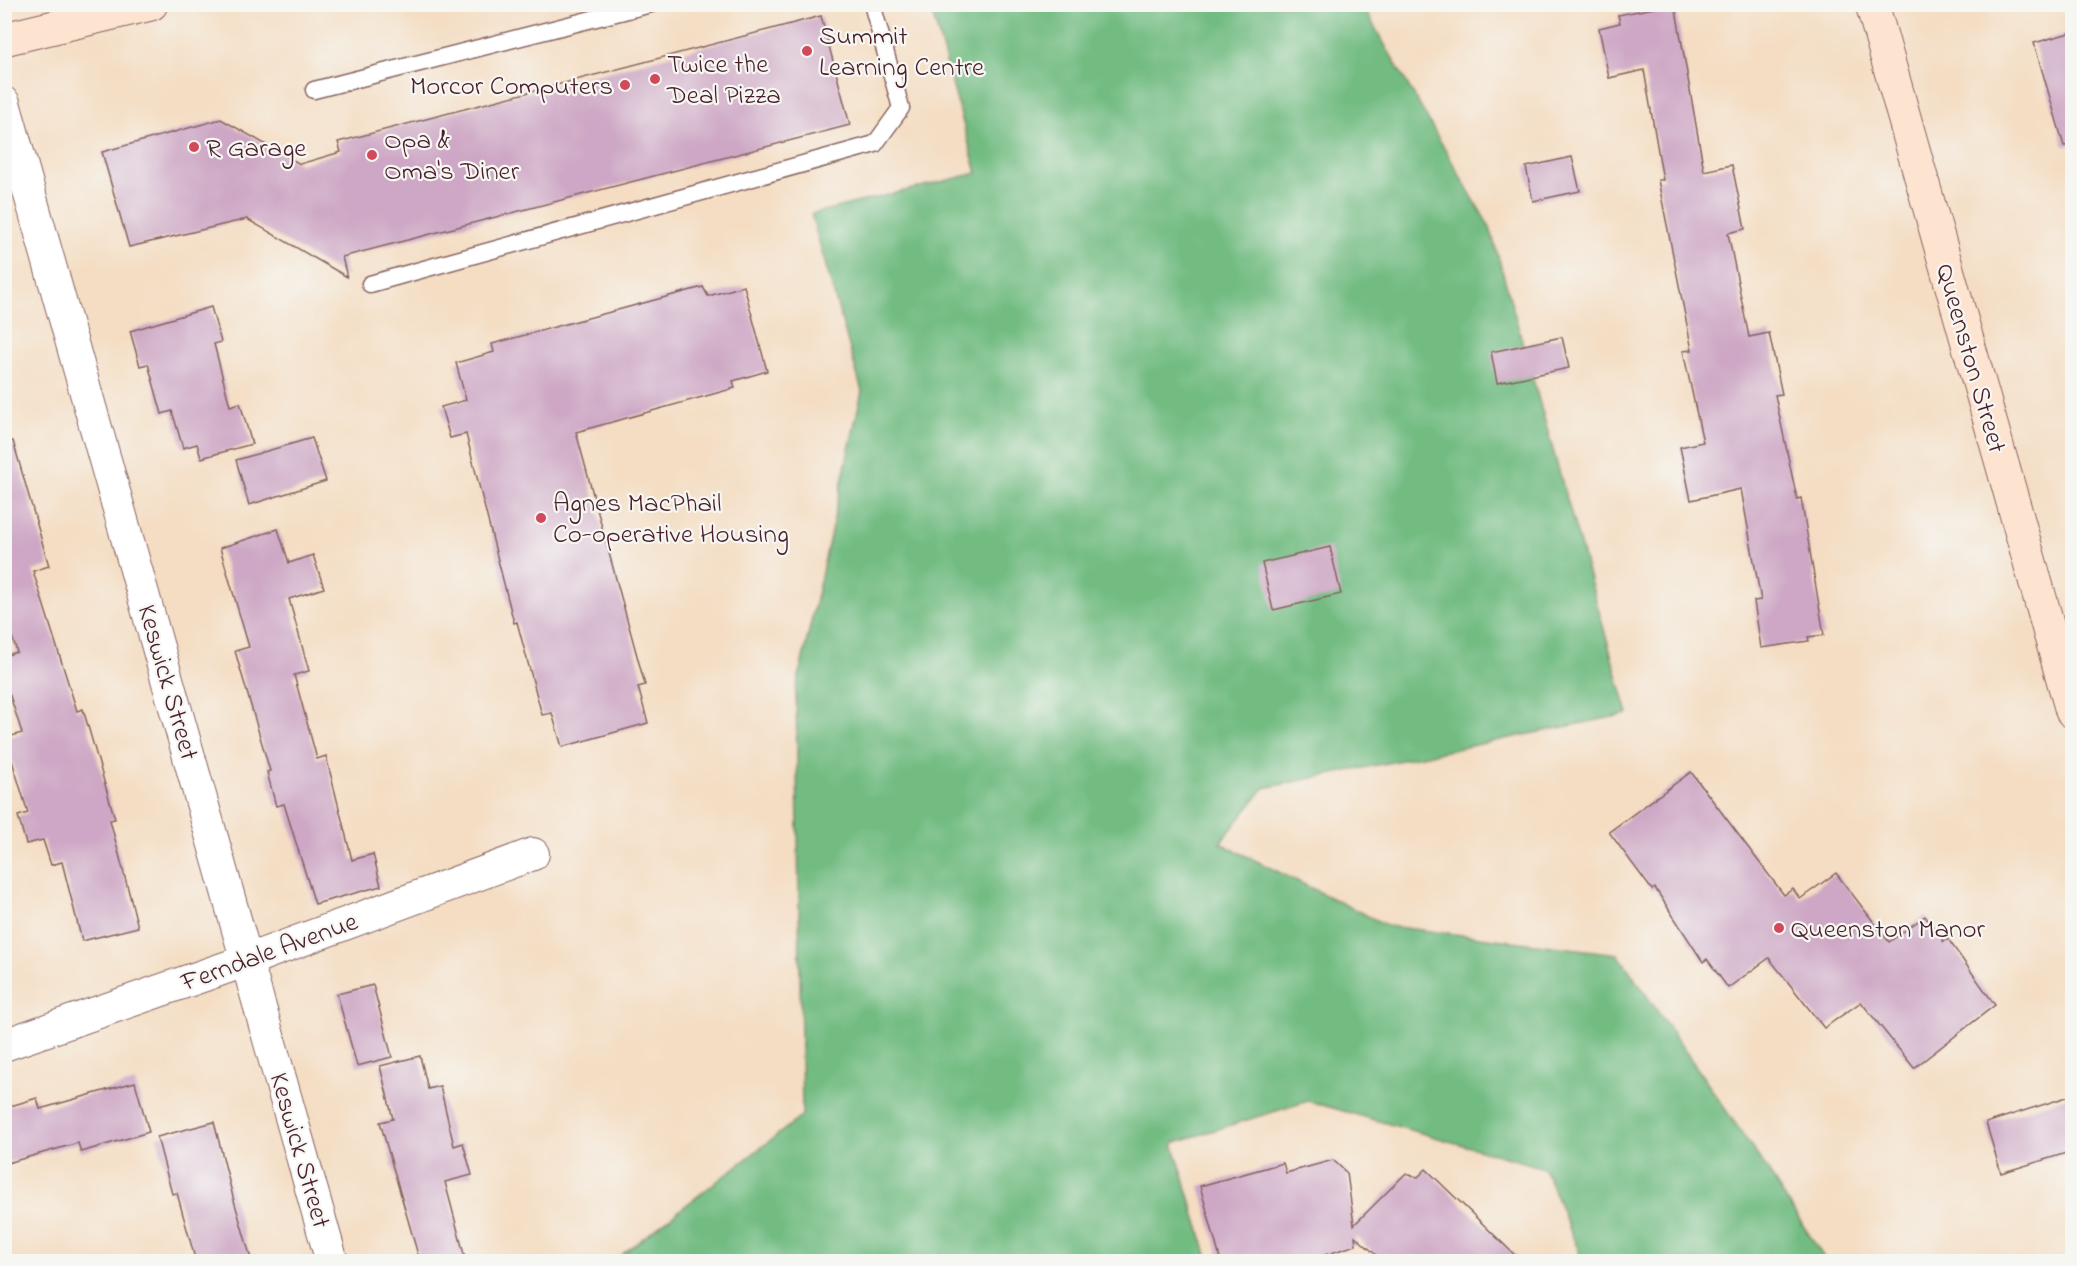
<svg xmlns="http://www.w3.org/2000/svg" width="2077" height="1266" font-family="'Indie Flower',sans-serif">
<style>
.forest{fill:#72bc82;stroke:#5e6e56;stroke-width:1.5}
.building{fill:#cda7c5}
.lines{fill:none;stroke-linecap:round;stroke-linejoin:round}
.lane-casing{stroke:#866260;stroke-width:19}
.street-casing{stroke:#866260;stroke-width:34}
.secondary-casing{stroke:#866260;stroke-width:35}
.lane{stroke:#fff;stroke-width:16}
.street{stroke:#fff;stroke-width:32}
.secondary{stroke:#fde4d1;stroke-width:33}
.poi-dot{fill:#d1495b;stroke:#f6f6f2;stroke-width:2}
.labels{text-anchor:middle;stroke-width:4.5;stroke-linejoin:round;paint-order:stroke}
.poi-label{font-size:27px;fill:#4a1f2b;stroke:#f6f6f2;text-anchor:start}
.street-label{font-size:27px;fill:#4a1f2b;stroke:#f6f6f2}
</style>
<rect width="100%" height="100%" fill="#f6f6f2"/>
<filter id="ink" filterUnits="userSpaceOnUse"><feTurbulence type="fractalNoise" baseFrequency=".0167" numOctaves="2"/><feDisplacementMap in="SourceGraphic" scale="12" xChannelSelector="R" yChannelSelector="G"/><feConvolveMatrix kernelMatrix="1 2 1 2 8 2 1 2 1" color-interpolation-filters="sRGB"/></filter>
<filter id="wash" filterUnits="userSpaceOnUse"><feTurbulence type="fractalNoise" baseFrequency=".008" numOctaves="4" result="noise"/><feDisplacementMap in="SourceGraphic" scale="24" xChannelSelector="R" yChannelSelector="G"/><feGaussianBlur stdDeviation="1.35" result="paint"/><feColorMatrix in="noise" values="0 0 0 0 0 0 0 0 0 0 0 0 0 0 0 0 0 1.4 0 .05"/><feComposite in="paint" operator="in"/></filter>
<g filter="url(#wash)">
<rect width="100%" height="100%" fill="#f4ddc2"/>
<!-- forest -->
<path class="forest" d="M 930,5 L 1362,5 L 1490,228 L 1628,714 L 1264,788 L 1220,843 L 1388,926 L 1618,954 L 1768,1171 L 1826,1261 L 1583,1261 L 1544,1168 L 1308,1101 L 1173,1143 L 1209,1261 L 612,1262 L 802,1116 L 796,690 L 862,391 L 811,214 L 977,173 Z"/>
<g id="blocks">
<!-- building -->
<g class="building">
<path d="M 1675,4 L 1704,171 L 1732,165 L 1745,229 L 1728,233 L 1749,337 L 1769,333 L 1782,394 L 1775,395 L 1797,499 L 1801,498 L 1824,635 L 1808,637 L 1809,641 L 1761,648 L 1754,601 L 1761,600 L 1741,489 L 1691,500 L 1680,447 L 1703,442 L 1683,351 L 1692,350 L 1658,180 L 1663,180 L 1644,70 L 1609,78 L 1599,28 L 1620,23 L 1618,15 Z"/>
<path d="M 821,16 L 850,125 L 342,257 L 347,277 L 247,219 L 129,247 L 102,152 L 221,119 L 300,164 L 341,152 L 338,142 Z"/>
<path d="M 2073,32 L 2073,145 L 2064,146 L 2034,43 Z"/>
<path d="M 1572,157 L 1580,191 L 1533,201 L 1526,167 Z"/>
<path d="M 744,286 L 767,371 L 733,381 L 735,388 L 576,432 L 645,685 L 638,687 L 648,723 L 562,747 L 552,713 L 542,715 L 517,622 L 514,623 L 466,434 L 450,438 L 441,407 L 466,400 L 456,363 L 494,352 L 492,344 L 703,287 L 708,296 Z"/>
<path d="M 211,307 L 221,342 L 214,344 L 230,406 L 240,403 L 252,444 L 201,458 L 197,444 L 183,448 L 172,411 L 162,414 L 148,364 L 140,366 L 130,331 Z"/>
<path d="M 1562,337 L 1569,368 L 1497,383 L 1491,352 Z"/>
<path d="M 312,438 L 326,481 L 249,505 L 236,460 Z"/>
<path d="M 13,441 L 49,566 L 33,571 L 77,711 L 83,709 L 115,819 L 110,820 L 138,927 L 82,941 L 62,862 L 51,865 L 43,840 L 26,844 L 18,816 L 28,813 L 5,738 L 22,733 L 4,677 L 4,656 L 17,652 L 4,612 L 4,442 Z"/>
<path d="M 278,529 L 289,563 L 313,555 L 324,588 L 289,599 L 309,671 L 294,675 L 317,759 L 326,756 L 352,860 L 373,854 L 381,886 L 315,904 L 284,804 L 276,806 L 267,772 L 270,771 L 235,651 L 249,647 L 220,548 Z"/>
<path d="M 1330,547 L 1341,594 L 1273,610 L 1262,563 Z"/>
<path d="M 1691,772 L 1784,895 L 1793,889 L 1800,899 L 1836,873 L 1889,942 L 1925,916 L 1944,942 L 1948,939 L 1995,1005 L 1914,1068 L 1861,1002 L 1824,1028 L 1769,958 L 1728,988 L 1707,959 L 1703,962 L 1655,888 L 1652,890 L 1609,832 Z"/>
<path d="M 373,985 L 392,1057 L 357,1066 L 337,994 Z"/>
<path d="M 420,1056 L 428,1089 L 440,1086 L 454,1146 L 463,1143 L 472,1175 L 445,1182 L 466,1262 L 420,1262 L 380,1122 L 393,1119 L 380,1066 Z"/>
<path d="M 135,1082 L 149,1132 L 81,1152 L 78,1143 L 4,1164 L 4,1108 L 37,1098 L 40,1109 Z"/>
<path d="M 2073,1095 L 2073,1151 L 2001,1173 L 1986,1123 Z"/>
<path d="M 214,1122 L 233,1197 L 252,1262 L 196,1262 L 177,1193 L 172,1194 L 157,1137 Z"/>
<path d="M 1333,1160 L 1347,1173 L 1354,1225 L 1405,1174 L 1418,1177 L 1426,1169 L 1522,1262 L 1384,1262 L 1355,1236 L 1356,1245 L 1303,1262 L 1221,1262 L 1200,1186 L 1283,1163 L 1286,1173 Z"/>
</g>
</g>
</g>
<g filter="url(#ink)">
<use href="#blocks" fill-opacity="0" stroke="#866260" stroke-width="1.5"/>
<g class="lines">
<!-- lane casing -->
<g class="lane-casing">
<g id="lane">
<path d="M 314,90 L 651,4"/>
<path d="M 370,284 L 875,144 L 901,108 L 872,4"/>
</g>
</g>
<!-- street casing -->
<g class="street-casing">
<g id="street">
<path d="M 4,103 L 332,1262"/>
<path d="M 4,1045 L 248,960 L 533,854"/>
</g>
</g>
<!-- secondary casing -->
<g class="secondary-casing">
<g id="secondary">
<path d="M 1872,4 L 2072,711"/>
<path d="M 4,39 L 151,4"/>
</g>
</g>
<!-- lane -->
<use href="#lane" class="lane"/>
<!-- street -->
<use href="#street" class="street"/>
<!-- secondary -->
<use href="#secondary" class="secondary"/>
</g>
</g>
<!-- markers -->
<g class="poi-dot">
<circle cx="807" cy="51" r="6"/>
<circle cx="655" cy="79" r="6"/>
<circle cx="625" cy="85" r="6"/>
<circle cx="194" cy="147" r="6"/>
<circle cx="372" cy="155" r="6"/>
<circle cx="541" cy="518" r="6"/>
<circle cx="1779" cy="928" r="6"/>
</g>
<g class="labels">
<!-- poi labels -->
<g class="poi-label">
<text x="819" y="44">Summit<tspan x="819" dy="31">Learning Centre</tspan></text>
<text x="667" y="72">Twice the<tspan x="667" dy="31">Deal Pizza</tspan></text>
<text x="613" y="94" text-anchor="end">Morcor Computers</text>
<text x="384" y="148">Opa &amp;<tspan x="384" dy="31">Oma's Diner</tspan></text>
<text x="206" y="156">R Garage</text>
<text x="553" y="511">Agnes MacPhail<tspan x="553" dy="31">Co-operative Housing</tspan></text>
<text x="1791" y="937">Queenston Manor</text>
</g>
<!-- street labels -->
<g class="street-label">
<text transform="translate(1972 358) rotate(74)" y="9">Queenston Street</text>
<text transform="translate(169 682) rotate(74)" y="9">Keswick Street</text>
<text transform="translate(269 951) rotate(-20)" y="9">Ferndale Avenue</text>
<text transform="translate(301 1150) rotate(74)" y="9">Keswick Street</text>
</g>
</g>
<!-- margin -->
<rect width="2077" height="1266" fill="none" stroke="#f6f6f2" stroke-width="24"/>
</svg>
